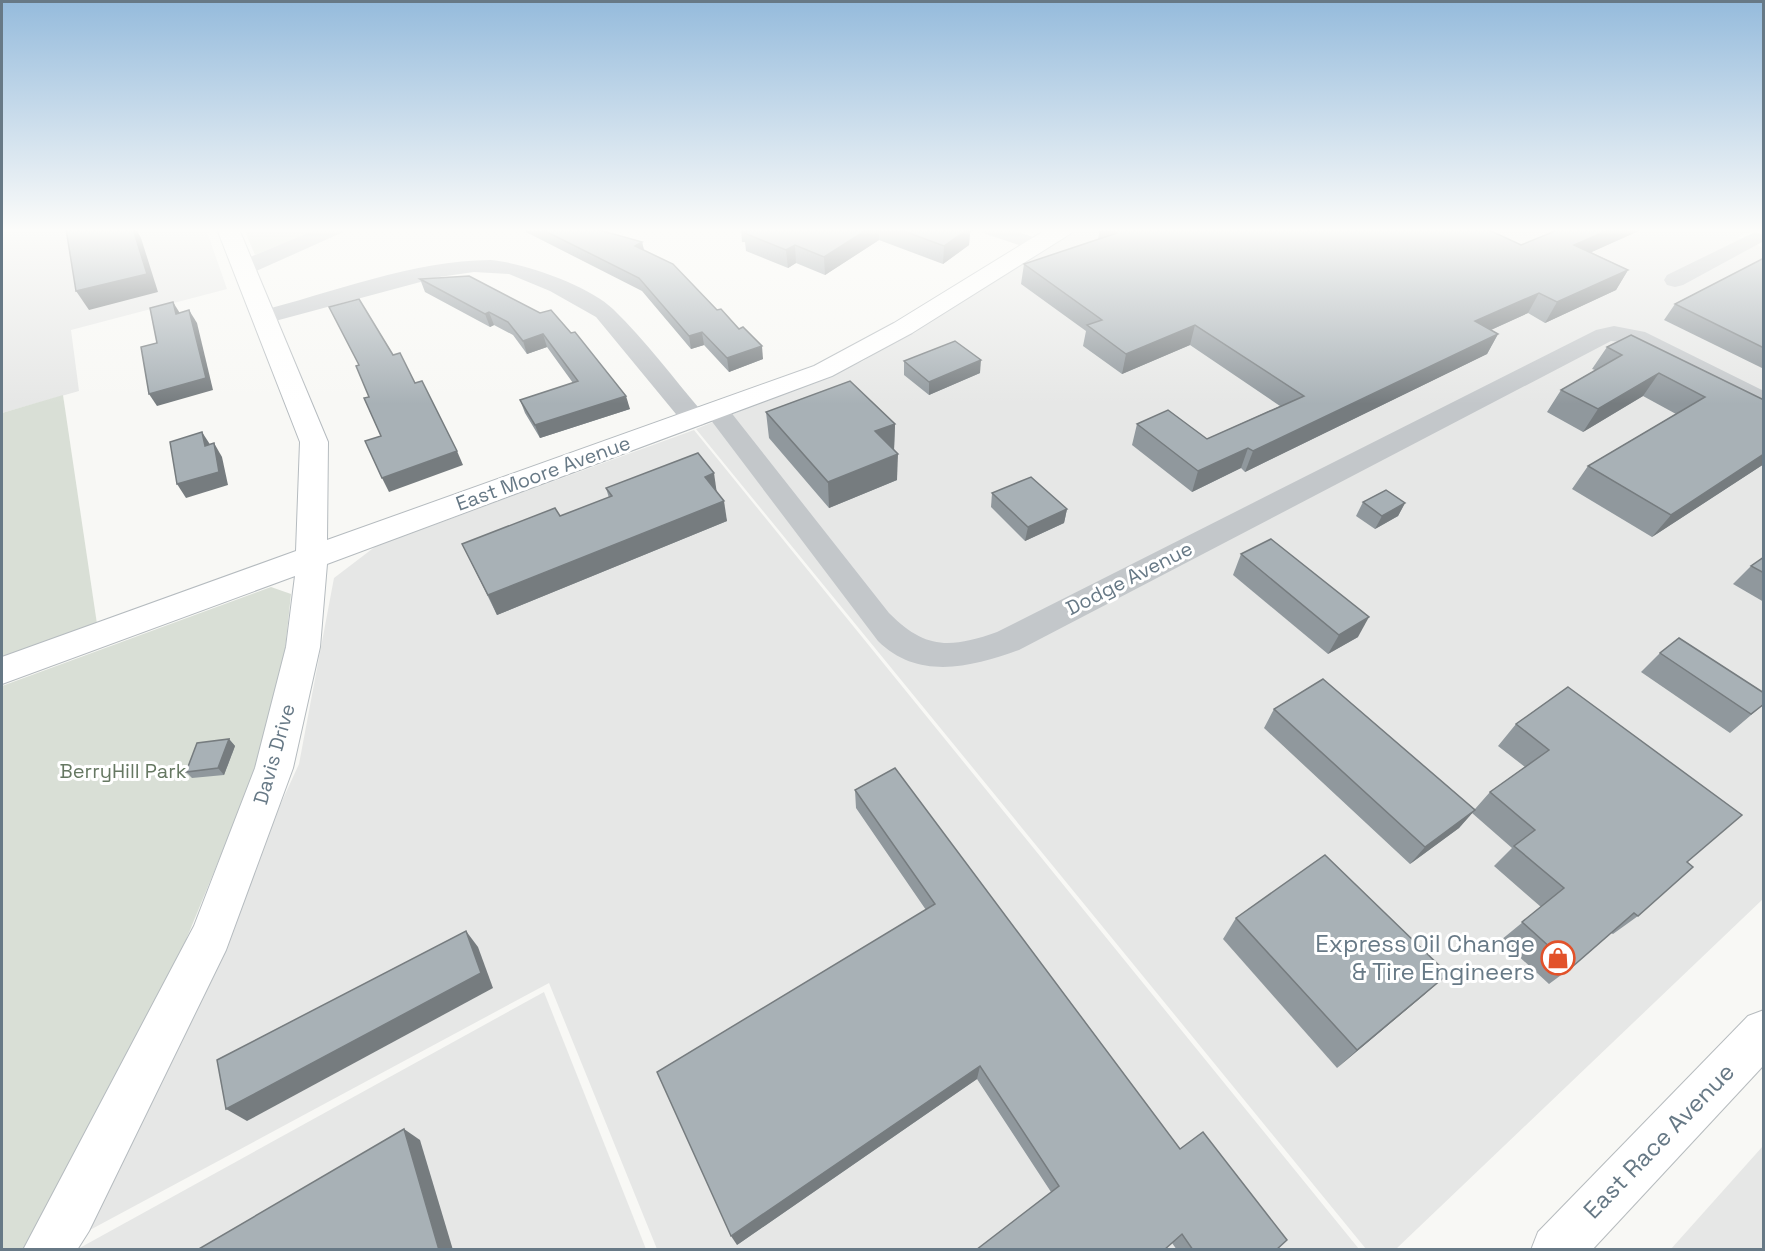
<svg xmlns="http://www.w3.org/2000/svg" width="1765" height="1251" font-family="'Space Grotesk',sans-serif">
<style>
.built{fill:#e6e7e6}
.green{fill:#d9dfd6}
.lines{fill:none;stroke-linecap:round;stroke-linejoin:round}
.secondary-casing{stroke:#b5bbbf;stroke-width:2}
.primary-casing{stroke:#b6bbbe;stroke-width:2}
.street{fill:#c3c7ca;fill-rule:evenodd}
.secondary{fill:#fff;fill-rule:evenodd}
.primary{fill:#fff;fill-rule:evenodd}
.wall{fill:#90989d}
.shaded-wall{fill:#767c7f}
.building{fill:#a8b1b6;stroke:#767c7f;stroke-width:1.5}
.labels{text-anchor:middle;stroke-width:6;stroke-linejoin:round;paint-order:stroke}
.street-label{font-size:20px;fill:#677986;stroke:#fff}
.park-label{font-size:20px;fill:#667862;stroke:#fff}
.near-poi-label{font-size:24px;fill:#677986;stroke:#fff;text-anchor:end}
.near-street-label{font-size:24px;fill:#677986;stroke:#fff}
</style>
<rect width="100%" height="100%" fill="#f8f8f5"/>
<!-- built -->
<g class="built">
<path d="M 2,229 L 206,229 L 227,289 L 71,330 L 79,391 L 2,413 Z"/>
<path d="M 1073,229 L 1755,229 L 1738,237 L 1764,248 L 1763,899 L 1396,1249 L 1366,1249 L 696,429 L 863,361 Z"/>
<path d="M 694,430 L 1359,1249 L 657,1249 L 549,983 L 75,1238 L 136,1119 L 299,764 L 334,578 L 376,546 Z"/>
<path d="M 544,992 L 646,1249 L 76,1250 Z"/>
<path d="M 1763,1146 L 1763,1249 L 1671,1249 Z"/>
</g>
<!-- green -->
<g class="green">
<path d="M 244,229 L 318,229 L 255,255 Z"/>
<path d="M 63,395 L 97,624 L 2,658 L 2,413 Z"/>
<path d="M 271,587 L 291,594 L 283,669 L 251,782 L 181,952 L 25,1249 L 2,1249 L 2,686 Z"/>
</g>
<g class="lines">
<!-- secondary casing -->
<g class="secondary-casing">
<path id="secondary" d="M 217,229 L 239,229 L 328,442 L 327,540 L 814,366 L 894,323 L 1047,229 L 1073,229 L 1070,234 L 912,333 L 832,376 L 327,564 L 320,647 L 293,768 L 226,950 L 89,1231 L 77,1250 L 23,1250 L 194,926 L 255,768 L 286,647 L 295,576 L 2,684 L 2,657 L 296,551 L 300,442 Z"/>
</g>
<!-- primary casing -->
<g class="primary-casing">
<path id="primary" d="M 1764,1010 L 1764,1065 L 1592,1250 L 1531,1250 L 1538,1232 L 1748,1016 Z"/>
</g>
<!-- street -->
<g class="street">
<path d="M 317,229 L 344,229 L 341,233 L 252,273 L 244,274 L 236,273 L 233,268 L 236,263 Z"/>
<path d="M 980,229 L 1010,229 L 1044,241 L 1047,245 L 1044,249 L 1037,251 L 983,233 Z"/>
<path d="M 1755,232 L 1764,235 L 1762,242 L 1683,285 L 1675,287 L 1667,285 L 1664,280 L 1667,275 Z"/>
<path d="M 491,260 C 524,263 590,286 613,309 C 646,341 674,379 703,413 L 707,419 L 703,425 L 694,427 L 685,425 L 596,317 L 550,291 L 509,274 L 474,272 L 439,277 L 264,324 L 256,322 L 253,317 L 256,312 C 332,293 413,260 491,260 Z"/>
<path d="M 1614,326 L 1645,332 L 1764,391 L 1764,408 L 1755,406 L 1631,343 L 1611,341 L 1019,650 C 973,667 918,681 878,641 L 704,411 L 708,406 L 717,403 L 726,406 L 889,613 C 925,649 949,649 997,632 L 1596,330 Z"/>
</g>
<!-- secondary -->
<use href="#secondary" class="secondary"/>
<!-- primary -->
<use href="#primary" class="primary"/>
</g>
<!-- wall -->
<g class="wall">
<path d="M 525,229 L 596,229 L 642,242 L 644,250 L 763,359 L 729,372 L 704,345 L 691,349 L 642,291 L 526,232 Z"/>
<path d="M 741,229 L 976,229 L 970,232 L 969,245 L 943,264 L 879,240 L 825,275 L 796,263 L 788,268 L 746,251 L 745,242 L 742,242 Z"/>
<path d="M 1100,229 L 1487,229 L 1521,245 L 1556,231 L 1552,229 L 1643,229 L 1591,252 L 1628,270 L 1616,290 L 1545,323 L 1528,313 L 1491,330 L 1498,334 L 1487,354 L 1245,472 L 1241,468 L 1192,492 L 1132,445 L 1137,424 L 1207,439 L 1280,406 L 1190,345 L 1122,374 L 1083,346 L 1086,331 L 1021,284 L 1024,264 L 1098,239 Z"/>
<path d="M 1764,258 L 1764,369 L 1664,320 L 1675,304 Z"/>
<path d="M 420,279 L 540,313 L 630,409 L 540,438 L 525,413 L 520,400 L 573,383 L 547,347 L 527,354 L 513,335 L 494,325 L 490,327 L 425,292 Z"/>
<path d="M 1607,347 L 1764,400 L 1764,464 L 1652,537 L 1572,489 L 1588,466 L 1676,414 L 1643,396 L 1583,432 L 1547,412 L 1561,390 L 1595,370 L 1592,369 Z"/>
<path d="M 904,361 L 980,373 L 929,395 L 904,375 Z"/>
<path d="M 766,412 L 895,424 L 894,450 L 897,480 L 829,508 L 769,438 Z"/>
<path d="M 606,488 L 717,492 L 727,521 L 497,615 L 462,544 L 560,516 L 609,498 Z"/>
<path d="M 992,493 L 1067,509 L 1064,523 L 1025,541 L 991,507 Z"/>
<path d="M 1363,502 L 1405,503 L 1398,516 L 1375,529 L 1356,516 Z"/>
<path d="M 1241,554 L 1358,637 L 1328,654 L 1233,575 Z"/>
<path d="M 1764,557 L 1764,602 L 1733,584 L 1751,566 Z"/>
<path d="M 1660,653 L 1764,704 L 1730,733 L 1641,672 Z"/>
<path d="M 1568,687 L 1687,862 L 1638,916 L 1613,934 L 1611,933 L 1572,967 L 1549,984 L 1501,940 L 1541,907 L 1494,866 L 1512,848 L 1472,813 L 1459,828 L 1410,864 L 1264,728 L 1274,709 L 1475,809 L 1490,792 L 1525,767 L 1498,746 L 1516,724 Z"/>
<path d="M 229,739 L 235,746 L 224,775 L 192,778 L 186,772 Z"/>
<path d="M 855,790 L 1180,1149 L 1276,1250 L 1177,1250 L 1172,1243 L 1051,1192 L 977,1079 L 737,1245 L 926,910 L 856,808 Z"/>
<path d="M 1236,918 L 1425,994 L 1337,1068 L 1223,939 Z"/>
</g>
<!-- shaded-wall -->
<g class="shaded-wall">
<path d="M 133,229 L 136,229 L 141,238 L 158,292 L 89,310 L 76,291 Z"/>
<path d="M 868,229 L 879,229 L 879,240 L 825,275 L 824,257 Z"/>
<path d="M 954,229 L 976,229 L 970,232 L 969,245 L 943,264 L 944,246 Z"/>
<path d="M 1611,229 L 1643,229 L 1563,265 L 1574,245 Z"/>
<path d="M 642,242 L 645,255 L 635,246 Z"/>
<path d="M 795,245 L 796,263 L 788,268 L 786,250 Z"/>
<path d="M 1628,270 L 1616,290 L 1545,323 L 1557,302 Z"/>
<path d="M 1539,293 L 1528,313 L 1464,342 L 1475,321 Z"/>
<path d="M 173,302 L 181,315 L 176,314 Z"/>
<path d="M 189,310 L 197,323 L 213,390 L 157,406 L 149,394 Z"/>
<path d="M 489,312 L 494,325 L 490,327 L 485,314 Z"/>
<path d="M 1195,325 L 1190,345 L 1122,374 L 1126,354 Z"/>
<path d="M 702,332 L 704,345 L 691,349 L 689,336 Z"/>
<path d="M 543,334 L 547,347 L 527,354 L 523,341 Z"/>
<path d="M 1498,334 L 1487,354 L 1245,472 L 1253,451 Z"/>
<path d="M 762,346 L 763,359 L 729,372 L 727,358 Z"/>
<path d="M 981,360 L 980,373 L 929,395 L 929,382 Z"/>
<path d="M 1659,373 L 1643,396 L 1583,432 L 1598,409 Z"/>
<path d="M 626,396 L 630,409 L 540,438 L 535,425 Z"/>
<path d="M 895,424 L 894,450 L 875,431 Z"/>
<path d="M 202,432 L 211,446 L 205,446 Z"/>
<path d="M 214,443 L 222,457 L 228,485 L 186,498 L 177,484 Z"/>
<path d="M 1248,448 L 1241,468 L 1192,492 L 1198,471 Z"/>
<path d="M 457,451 L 463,465 L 389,492 L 382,478 Z"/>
<path d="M 898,454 L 897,480 L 829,508 L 828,482 Z"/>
<path d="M 1764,454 L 1764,464 L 1652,537 L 1671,515 Z"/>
<path d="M 714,473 L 717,494 L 705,477 Z"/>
<path d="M 724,501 L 727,521 L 497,615 L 488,595 Z"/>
<path d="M 1405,503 L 1398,516 L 1375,529 L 1382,516 Z"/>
<path d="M 1067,509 L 1064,523 L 1025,541 L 1028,527 Z"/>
<path d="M 1369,617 L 1358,637 L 1328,654 L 1339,635 Z"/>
<path d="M 229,739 L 235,746 L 224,775 L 218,768 Z"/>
<path d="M 1475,810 L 1459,828 L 1410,864 L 1425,847 Z"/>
<path d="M 466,931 L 478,947 L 493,988 L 247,1121 L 226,1109 Z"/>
<path d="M 1448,974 L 1425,994 L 1337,1068 L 1357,1050 Z"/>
<path d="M 980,1066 L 977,1079 L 737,1245 L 731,1236 Z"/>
<path d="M 404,1129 L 420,1140 L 453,1250 L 439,1250 Z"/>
</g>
<!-- building -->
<g class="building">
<path d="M 66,229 L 133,229 L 147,274 L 76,291 Z"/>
<path d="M 541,229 L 596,229 L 642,242 L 635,246 L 673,264 L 717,310 L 721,309 L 739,329 L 743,327 L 762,346 L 727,358 L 702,332 L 689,336 L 639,278 Z"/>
<path d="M 751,229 L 868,229 L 824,257 L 795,245 L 786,250 L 744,233 Z"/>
<path d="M 898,229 L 968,229 L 944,246 Z"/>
<path d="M 1111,229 L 1487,229 L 1521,245 L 1560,229 L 1611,229 L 1574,245 L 1628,270 L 1557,302 L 1539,293 L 1475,321 L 1498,334 L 1253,451 L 1248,448 L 1198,471 L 1137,424 L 1168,410 L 1207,439 L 1304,396 L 1195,325 L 1126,354 L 1087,325 L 1102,320 L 1024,264 L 1117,233 Z"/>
<path d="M 1764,258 L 1764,348 L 1675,304 Z"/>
<path d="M 469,276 L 540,313 L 551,310 L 571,333 L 575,332 L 626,396 L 535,425 L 520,400 L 578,381 L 543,334 L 523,341 L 508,322 L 489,312 L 485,314 L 420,279 Z"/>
<path d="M 359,299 L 393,355 L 400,353 L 415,383 L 422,381 L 457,451 L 382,478 L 365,441 L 381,436 L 364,398 L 369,397 L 356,366 L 359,365 L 329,307 Z"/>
<path d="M 173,302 L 176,314 L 189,310 L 206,378 L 149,394 L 141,347 L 157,343 L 150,308 Z"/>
<path d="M 1631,335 L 1764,400 L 1764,454 L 1671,515 L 1588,466 L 1705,397 L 1659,373 L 1598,409 L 1561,390 L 1622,355 L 1607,347 Z"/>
<path d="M 955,341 L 981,360 L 929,382 L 904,361 Z"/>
<path d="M 850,381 L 895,424 L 875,431 L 898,454 L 828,482 L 766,412 Z"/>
<path d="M 202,432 L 205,446 L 214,443 L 219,472 L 177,484 L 170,442 Z"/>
<path d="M 698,453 L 714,473 L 705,477 L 724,501 L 488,595 L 462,544 L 555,508 L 560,516 L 612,496 L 606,488 Z"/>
<path d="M 1031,477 L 1067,509 L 1028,527 L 992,493 Z"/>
<path d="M 1386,490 L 1405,503 L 1382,516 L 1363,502 Z"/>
<path d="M 1271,539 L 1369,617 L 1339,635 L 1241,554 Z"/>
<path d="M 1764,557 L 1764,573 L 1751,566 Z"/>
<path d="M 1679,638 L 1764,693 L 1764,704 L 1751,714 L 1660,653 Z"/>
<path d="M 1323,679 L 1475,810 L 1425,847 L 1274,709 Z"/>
<path d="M 1568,687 L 1742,815 L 1687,862 L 1693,867 L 1638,916 L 1634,913 L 1572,967 L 1522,922 L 1564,888 L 1514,846 L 1535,830 L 1490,792 L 1549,750 L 1516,724 Z"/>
<path d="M 229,739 L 218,768 L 186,772 L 197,743 Z"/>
<path d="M 895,768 L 1180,1149 L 1203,1132 L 1287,1240 L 1276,1250 L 1193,1250 L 1182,1234 L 1164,1250 L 976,1250 L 1059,1186 L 980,1066 L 731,1236 L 657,1072 L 935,904 L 855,790 Z"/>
<path d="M 1325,855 L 1448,974 L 1357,1050 L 1236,918 Z"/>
<path d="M 466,931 L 481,973 L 226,1109 L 217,1060 Z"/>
<path d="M 404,1129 L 439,1250 L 197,1250 Z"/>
</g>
<!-- sky -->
<linearGradient id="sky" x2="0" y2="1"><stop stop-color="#95bbdc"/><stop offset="0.57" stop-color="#fcfcfa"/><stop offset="1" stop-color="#fcfcfa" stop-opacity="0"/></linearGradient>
<rect width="1765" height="404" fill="url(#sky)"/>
<!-- icons -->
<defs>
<g id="shop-ring" transform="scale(1.725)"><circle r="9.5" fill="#fff" stroke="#e2522a" stroke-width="1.5"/><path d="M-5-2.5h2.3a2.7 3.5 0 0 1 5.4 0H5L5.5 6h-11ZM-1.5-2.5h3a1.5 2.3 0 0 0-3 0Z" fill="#e2522a"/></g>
</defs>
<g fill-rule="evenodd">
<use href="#shop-ring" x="1558" y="958"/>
</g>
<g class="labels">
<!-- street labels -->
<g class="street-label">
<text transform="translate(543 473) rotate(-20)" y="7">East Moore Avenue</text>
<text transform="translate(1129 578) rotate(-27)" y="7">Dodge Avenue</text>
<text transform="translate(274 754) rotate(-74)" y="7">Davis Drive</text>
</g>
<!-- park labels -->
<g class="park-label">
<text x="123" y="778">BerryHill Park</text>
</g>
<!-- near-poi labels -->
<g class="near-poi-label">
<text x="1535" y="952">Express Oil Change<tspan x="1535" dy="28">&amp; Tire Engineers</tspan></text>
</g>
<!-- near-street labels -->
<g class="near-street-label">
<text transform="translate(1659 1141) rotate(-46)" y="8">East Race Avenue</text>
</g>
</g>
<!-- border -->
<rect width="1765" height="1251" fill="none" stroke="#677986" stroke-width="6"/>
</svg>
